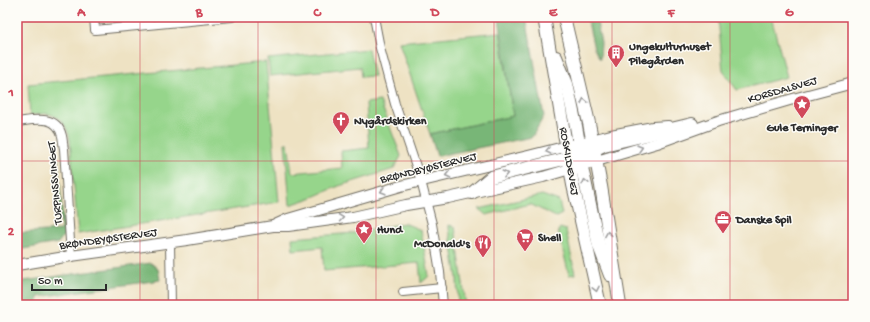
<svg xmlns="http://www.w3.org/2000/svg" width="870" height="322" font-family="'Gochi Hand',sans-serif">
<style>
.green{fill:#96d58b;stroke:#60805b}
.forest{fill:#78b677;stroke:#527051}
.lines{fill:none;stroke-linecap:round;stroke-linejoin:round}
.minor-casing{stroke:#6f6b60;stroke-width:10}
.tertiary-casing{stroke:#6f6b60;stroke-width:12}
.secondary-casing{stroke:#6f6b60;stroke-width:14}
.minor{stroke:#fff;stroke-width:8}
.tertiary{stroke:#fff;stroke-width:10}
.secondary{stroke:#fff;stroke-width:12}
.oneway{stroke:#a0a0a0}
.grid{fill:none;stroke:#d1495b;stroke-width:1;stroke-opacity:0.55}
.labels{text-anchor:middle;stroke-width:3;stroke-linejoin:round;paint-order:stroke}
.poi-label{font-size:12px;font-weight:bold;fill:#2b2b2b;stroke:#fdfcf7;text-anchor:start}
.street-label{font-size:12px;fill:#2b2b2b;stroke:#fdfcf7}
.neatline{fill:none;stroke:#d1495b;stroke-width:1.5}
.grid-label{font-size:13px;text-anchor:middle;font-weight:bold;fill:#d1495b}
</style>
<rect width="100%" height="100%" fill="#fdfcf7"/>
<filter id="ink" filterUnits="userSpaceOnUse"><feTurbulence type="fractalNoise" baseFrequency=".025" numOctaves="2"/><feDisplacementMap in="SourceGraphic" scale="8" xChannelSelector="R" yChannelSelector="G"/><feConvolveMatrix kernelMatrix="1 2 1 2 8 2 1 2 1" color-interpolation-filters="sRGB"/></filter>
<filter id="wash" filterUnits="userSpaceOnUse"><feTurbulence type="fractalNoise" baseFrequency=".012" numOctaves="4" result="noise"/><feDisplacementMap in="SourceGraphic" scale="16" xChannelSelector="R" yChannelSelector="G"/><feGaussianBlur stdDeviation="0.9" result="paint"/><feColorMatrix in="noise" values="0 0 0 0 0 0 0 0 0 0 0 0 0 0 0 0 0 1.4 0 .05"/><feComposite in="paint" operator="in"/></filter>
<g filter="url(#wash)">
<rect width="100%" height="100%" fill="#eee2c3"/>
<!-- green -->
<g class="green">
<path d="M 718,17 L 771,17 L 787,77 L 737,90 L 723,71 Z"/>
<path d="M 500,32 L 513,116 L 430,134 L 399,42 Z"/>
<path d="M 368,49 L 374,76 L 361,77 L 360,67 L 270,76 L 268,59 Z"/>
<path d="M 266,62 L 279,202 L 78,234 L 70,140 C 68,129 62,117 49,114 C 44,113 36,115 30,115 L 28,84 Z"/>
<path d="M 380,101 L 401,156 L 394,169 L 339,186 L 311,198 L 290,205 L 285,143 L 288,143 L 292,173 L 342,168 L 341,151 L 369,148 L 366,103 Z"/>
<path d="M 542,195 L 559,201 L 562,214 L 556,217 L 530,204 L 486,215 L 479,209 Z"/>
<path d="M 404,223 L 421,230 L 429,276 L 421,283 L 419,263 L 324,271 L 322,247 L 293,250 L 292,238 L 354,233 Z"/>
<path d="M 449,225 L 455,227 L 466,305 L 458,305 L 457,278 L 449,228 Z"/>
<path d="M 560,228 L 566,230 L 575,274 L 569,275 L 558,231 Z"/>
</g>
<!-- forest -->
<g class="forest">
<path d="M 499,17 L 526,17 L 544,116 L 532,137 L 437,156 L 430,134 L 513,116 Z"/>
<path d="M 587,17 L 596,17 L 601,43 L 600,59 L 594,49 Z"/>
<path d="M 55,158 L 58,158 L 64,235 L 58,243 L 17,250 L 17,233 L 61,230 Z"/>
<path d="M 151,263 L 158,269 L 160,280 L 38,297 L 38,305 L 17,305 L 17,282 Z"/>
</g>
</g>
<g filter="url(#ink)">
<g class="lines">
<!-- minor casing -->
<g class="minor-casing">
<g id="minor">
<path d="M 94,17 L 95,30 L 232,17"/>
<path d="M 374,17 L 380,48 L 395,104 L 421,181 L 432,224 L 440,272 L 443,305"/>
<path d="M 17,122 C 34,120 57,114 62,136 C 63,140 63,145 64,149 L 71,256"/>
<path d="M 170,243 L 171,305"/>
<path d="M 403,292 L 442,288"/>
</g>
</g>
<!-- tertiary casing -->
<g class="tertiary-casing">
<g id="tertiary">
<path d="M 275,225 L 288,219 L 401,186 L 528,156 L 611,135 L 653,127 L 668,126"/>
<path d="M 17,265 L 71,256 L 187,240 L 273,226 L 288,226 L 353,217 L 406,205 L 448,198 L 543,177 L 657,143 L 718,121 L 793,99 L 853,83"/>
</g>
</g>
<!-- secondary casing -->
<g class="secondary-casing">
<g id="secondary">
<path d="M 544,17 L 573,185 L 600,305"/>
<path d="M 564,17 L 589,123 L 601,186 L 620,305"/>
<path d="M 556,57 L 567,84 L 576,126 L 579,143 L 583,152 L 587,156 L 596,161"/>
<path d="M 567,146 L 576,156 L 581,165 L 585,181 L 599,246 L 610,275"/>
<path d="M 588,153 L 604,145 L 692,124"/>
<path d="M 472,193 L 491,177 L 576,156"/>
</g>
</g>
<!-- minor -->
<use href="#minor" class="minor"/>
<!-- tertiary -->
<use href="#tertiary" class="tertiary"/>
<!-- secondary -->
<use href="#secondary" class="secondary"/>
</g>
<!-- one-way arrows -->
<defs><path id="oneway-chevron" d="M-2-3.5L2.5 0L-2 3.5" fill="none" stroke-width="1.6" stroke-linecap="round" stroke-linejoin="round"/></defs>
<g class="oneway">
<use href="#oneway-chevron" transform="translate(584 101) rotate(-102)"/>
<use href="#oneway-chevron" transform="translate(640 148) rotate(-16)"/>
<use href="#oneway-chevron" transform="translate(548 151) rotate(166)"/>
<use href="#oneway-chevron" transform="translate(505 174) rotate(-14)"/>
<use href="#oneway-chevron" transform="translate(448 175) rotate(167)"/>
<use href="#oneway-chevron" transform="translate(585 182) rotate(-103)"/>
<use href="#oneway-chevron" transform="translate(383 191) rotate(164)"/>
<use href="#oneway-chevron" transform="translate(341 218) rotate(-8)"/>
<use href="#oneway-chevron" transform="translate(608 234) rotate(-99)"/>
<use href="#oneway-chevron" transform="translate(596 289) rotate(78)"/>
</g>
</g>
<!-- grid -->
<path class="grid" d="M 140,17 L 140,305M 258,17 L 258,305M 376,17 L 376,305M 494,17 L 494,305M 612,17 L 612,305M 730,17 L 730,305M 17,161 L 853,161"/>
<!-- icons -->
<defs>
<g id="building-pin" transform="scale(0.9)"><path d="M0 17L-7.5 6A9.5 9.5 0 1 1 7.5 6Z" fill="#d1495b" stroke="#fdfcf7"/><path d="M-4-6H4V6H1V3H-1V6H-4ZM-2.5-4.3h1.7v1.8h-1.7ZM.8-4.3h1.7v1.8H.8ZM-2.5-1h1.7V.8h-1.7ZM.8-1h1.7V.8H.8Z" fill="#fff"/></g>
<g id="sight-pin" transform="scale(0.9)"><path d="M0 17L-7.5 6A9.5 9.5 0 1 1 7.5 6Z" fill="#d1495b" stroke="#fdfcf7"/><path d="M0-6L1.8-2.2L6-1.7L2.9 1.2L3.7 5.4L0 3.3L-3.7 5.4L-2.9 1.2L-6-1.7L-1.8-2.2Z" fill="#fff"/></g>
<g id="church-pin" transform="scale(0.9)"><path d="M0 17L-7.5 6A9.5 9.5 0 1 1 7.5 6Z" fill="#d1495b" stroke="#fdfcf7"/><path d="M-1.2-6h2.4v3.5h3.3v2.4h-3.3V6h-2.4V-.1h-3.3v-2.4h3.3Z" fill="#fff"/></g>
<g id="office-pin" transform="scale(0.9)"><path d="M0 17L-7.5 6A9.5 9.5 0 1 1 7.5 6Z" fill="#d1495b" stroke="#fdfcf7"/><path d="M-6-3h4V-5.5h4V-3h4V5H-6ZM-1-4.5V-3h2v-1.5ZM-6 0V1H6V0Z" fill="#fff"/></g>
<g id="supermarket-pin" transform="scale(0.9)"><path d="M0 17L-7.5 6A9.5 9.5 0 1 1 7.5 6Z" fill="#d1495b" stroke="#fdfcf7"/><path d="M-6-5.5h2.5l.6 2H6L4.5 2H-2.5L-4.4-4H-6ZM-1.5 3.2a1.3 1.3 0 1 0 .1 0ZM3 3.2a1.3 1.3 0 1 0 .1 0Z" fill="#fff"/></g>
<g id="restaurant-pin" transform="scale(0.9)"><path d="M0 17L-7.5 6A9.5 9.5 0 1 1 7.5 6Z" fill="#d1495b" stroke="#fdfcf7"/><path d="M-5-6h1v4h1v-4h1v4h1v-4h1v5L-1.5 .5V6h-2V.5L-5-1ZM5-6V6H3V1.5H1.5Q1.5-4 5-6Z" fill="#fff"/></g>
</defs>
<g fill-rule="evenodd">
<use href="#building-pin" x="616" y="53"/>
<use href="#sight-pin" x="802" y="104"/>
<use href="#church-pin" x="341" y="120"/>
<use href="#office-pin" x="723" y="219"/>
<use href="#sight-pin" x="364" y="229"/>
<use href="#supermarket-pin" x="525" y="237"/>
<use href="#restaurant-pin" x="483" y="243"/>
</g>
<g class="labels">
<!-- poi labels -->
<g class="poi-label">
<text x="629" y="50">Ungekulturhuset<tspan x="629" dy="14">Pilegården</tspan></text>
<text x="354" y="124">Nygårdskirken</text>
<text x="802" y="131" text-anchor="middle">Gule Terninger</text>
<text x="736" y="223">Danske Spil</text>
<text x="377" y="233">Hund</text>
<text x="538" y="241">Shell</text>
<text x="470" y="247" text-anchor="end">McDonald's</text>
</g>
<!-- street labels -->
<g class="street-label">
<text transform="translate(782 89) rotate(-16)" y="4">KORSDALSVEJ</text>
<text transform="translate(570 161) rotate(80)" y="4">ROSKILDEVEJ</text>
<text transform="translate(428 167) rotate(-14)" y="4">BRØNDBYØSTERVEJ</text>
<text transform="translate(54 183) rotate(-95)" y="4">TURPINSSVINGET</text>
<text transform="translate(108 238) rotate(-8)" y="4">BRØNDBYØSTERVEJ</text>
</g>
</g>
<!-- margin -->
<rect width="870" height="322" fill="none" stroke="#fdfcf7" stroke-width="44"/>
<!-- scale -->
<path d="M32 284v6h74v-6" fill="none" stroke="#2b2b2b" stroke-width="2"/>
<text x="38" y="284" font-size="12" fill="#2b2b2b" stroke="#fdfcf7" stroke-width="3" paint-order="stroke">50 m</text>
<rect x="22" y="22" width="826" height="278" class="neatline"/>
<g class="grid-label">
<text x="81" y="16">A</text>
<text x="199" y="16">B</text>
<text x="317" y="16">C</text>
<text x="435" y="16">D</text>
<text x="553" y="16">E</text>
<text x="671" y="16">F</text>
<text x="789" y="16">G</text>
<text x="11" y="96">1</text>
<text x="11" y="235">2</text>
</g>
</svg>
